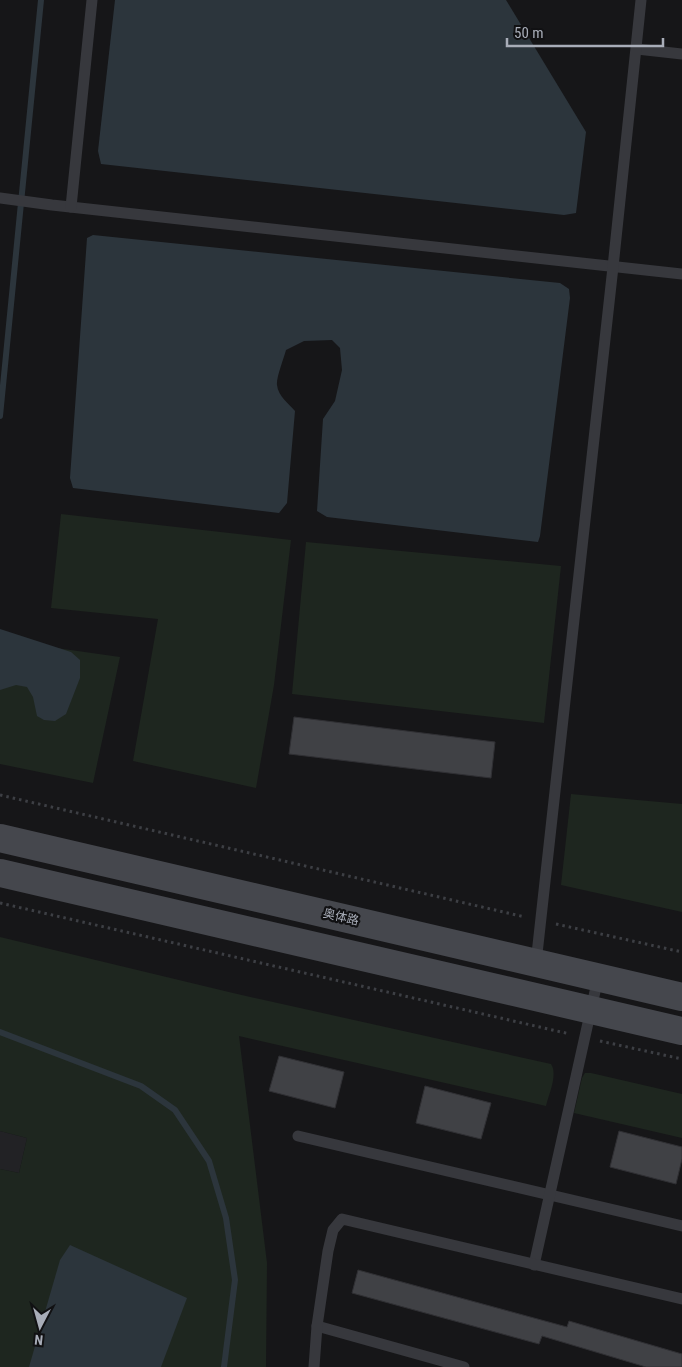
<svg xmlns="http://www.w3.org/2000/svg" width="682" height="1367" font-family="'Roboto Condensed','Noto Sans SC',sans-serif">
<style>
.built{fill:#222225}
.green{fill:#1e261f}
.water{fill:#2c353c}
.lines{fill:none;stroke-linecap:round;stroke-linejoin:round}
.stream{stroke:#2c353c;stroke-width:6}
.building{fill:#404145;stroke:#303034}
.path{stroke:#3d3f44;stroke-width:3;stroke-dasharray:2.5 4;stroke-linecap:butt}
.lane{stroke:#37383d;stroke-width:11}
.secondary{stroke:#45474d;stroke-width:28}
.labels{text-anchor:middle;stroke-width:4.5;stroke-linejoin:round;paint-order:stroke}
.street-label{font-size:12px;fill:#a8adb8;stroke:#111113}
</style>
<rect width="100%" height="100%" fill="#161618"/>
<!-- built -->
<path class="built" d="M 0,1131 L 27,1138 L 19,1173 L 0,1169 Z"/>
<!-- green -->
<g class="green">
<path d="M 61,514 L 291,540 L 274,685 L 256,788 L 133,761 L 158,619 L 51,608 Z"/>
<path d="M 306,542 L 561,566 L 544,723 L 292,694 Z"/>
<path d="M 0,640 L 120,657 L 93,783 L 0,764 Z"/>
<path d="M 571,794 L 682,804 L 682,912 L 561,885 Z"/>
<path d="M 0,937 L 233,993 L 551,1064 C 558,1074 549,1094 546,1106 L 239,1036 L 267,1263 L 266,1367 L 0,1367 L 0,1169 L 19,1173 L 27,1138 L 0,1131 Z"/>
<path d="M 585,1073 L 591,1073 L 682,1094 L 682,1138 L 574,1113 L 582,1078 Z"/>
</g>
<!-- water -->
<g class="water">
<path d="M 115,0 L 506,0 L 586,132 L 576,213 L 564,215 L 101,164 L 98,151 Z"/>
<path d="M 93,235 L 560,283 L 569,289 L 570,298 L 540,536 L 538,542 L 327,517 L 317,511 L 323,419 L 335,401 L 342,370 L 340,348 L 332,340 L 304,341 L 286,350 C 284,358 276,378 277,385 C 278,396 289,404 295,411 L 287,503 L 279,513 L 73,488 L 70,478 L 87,238 Z"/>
<path d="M 0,629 L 71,652 L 80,660 L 80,678 L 66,714 L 55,721 L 44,720 L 37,716 L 33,697 L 27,687 L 16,685 L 0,690 Z"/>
<path d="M 70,1245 L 187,1298 L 161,1367 L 29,1367 L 60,1260 Z"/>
</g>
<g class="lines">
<!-- stream -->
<g class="stream">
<path d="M 0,416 L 41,0"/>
<path d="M 0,1032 L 141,1086 L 175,1110 L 209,1161 L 226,1218 L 235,1280 L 224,1367"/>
</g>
</g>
<!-- building -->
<g class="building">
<path d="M 294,717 L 495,742 L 491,778 L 289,754 Z"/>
<path d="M 279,1056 L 344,1072 L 335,1108 L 269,1091 Z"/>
<path d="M 425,1086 L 491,1103 L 481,1139 L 416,1123 Z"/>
<path d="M 619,1131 L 682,1147 L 682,1159 L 676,1184 L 610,1167 Z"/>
<path d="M 358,1270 L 567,1327 L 569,1321 L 682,1354 L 682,1367 L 646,1367 L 542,1336 L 539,1344 L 352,1293 Z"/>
</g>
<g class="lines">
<!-- path -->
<g class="path">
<path d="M 0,795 L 525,917"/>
<path d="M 0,903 L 570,1034"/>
<path d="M 556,924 L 682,952"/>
<path d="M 600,1041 L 682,1059"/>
</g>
<!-- lane -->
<g class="lane">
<path d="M 637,49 L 682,54"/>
<path d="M 0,198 L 52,205 L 682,274"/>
<path d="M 71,207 L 92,0"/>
<path d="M 536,963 L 613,267 L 641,0"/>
<path d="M 298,1136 L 682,1226"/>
<path d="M 534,1265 L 598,978"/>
<path d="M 317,1326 L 464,1367"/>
<path d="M 314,1367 L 317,1326 L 328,1251 L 333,1230 L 342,1219 L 682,1299"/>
</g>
<!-- secondary -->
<g class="secondary">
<path d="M 0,838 L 682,997"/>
<path d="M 0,873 L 682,1031"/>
</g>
</g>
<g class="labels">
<!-- street labels -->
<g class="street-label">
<text transform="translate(341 917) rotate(13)" y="4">奥体路</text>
</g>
</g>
<!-- north arrow -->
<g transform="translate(40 1327) rotate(186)" stroke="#111113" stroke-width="4" paint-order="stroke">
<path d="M0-4L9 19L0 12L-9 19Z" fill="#a8adb8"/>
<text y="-8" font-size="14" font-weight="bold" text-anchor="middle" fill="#a8adb8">N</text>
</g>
<!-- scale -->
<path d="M507 38v8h156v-8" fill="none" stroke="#a8adb8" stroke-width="2.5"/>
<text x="514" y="38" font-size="15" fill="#a8adb8" stroke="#111113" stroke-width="4" paint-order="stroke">50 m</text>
</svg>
